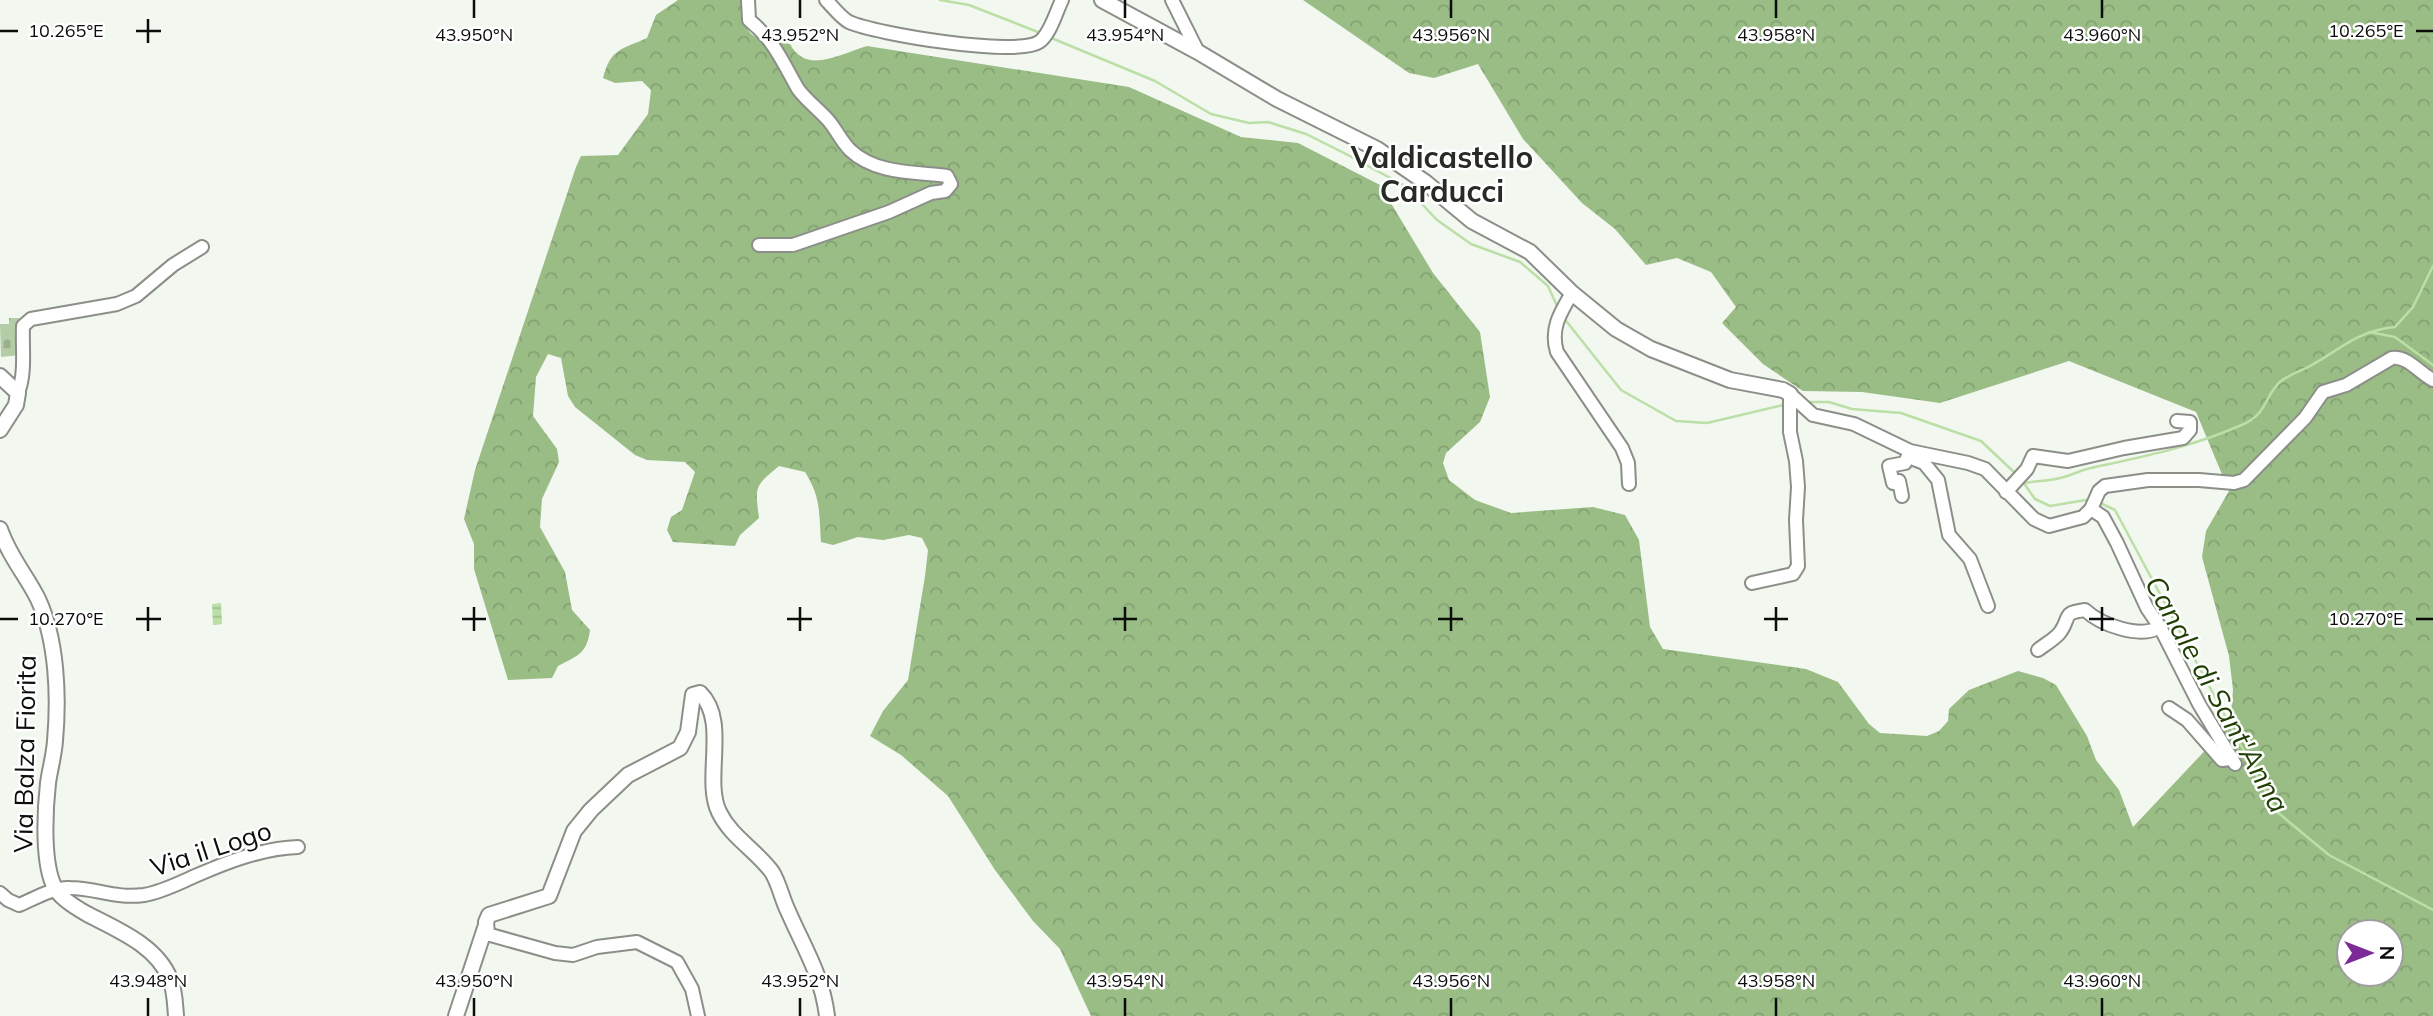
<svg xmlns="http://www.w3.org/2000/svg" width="2433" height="1016" font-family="Mulish,sans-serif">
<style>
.forest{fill:url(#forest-crowns);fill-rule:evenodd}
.cemetery{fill:url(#cemetery-stones)}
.water{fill:url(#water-rules)}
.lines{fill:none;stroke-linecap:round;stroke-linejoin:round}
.stream{stroke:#bbdfa6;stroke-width:2.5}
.minor-casing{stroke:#8b8f88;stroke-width:16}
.tertiary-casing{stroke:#8b8f88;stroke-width:18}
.minor{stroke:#fff;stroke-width:12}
.tertiary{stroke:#fff;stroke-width:14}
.ticks{fill:none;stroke:#0b0d0a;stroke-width:2.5}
.labels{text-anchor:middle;stroke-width:5;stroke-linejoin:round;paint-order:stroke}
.street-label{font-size:26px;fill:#0b0d0a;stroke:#fff}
.water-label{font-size:28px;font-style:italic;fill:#1f3e02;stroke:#fff}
.quarter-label{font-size:30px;font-weight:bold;fill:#272a25;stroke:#fff}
.ticks-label{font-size:18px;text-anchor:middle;fill:#0b0d0a;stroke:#fff;stroke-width:5;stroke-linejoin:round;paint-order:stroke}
</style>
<defs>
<pattern id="forest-crowns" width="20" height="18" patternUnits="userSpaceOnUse" patternTransform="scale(1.75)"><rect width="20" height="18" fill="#9abd86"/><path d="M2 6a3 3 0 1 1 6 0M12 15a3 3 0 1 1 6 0" fill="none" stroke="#83a172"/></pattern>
<pattern id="cemetery-stones" width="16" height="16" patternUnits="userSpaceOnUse" patternTransform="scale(1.75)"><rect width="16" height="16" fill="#b4cda7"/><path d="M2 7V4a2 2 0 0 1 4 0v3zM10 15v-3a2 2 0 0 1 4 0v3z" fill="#99af8e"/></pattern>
<pattern id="water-rules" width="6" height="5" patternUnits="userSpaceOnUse" patternTransform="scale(1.75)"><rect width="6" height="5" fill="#bbdfa6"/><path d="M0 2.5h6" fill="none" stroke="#9fbe8e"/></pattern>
</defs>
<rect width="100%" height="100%" fill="#f2f7f0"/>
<!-- forest -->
<path class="forest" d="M 678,0 L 742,0 C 746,43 751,36 790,44 C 806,75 840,54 867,46 L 1129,87 L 1241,137 L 1298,143 L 1380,185 L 1433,273 L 1480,332 L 1490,397 L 1480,422 L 1446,453 L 1443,463 L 1449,480 L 1475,500 L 1511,513 L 1593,507 L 1625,515 L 1639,540 L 1650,627 L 1663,649 L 1806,669 L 1838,682 L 1869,724 L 1880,733 L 1927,736 L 1939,731 L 1948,721 L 1949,709 L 1969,690 L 2018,671 L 2043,678 L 2056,685 L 2087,736 L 2096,760 L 2119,790 L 2133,827 L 2230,724 L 2233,690 L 2229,656 L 2202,557 L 2206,531 L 2229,491 L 2196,412 L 2069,361 L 1940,403 L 1862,392 L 1803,391 L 1763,364 L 1722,323 L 1736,307 L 1711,272 L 1677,258 L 1646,265 L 1615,229 L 1582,203 L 1523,139 L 1478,64 L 1434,78 L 1409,73 L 1303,0 L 2433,0 L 2433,1016 L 1091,1016 L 1060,949 L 1033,921 L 995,870 L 948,796 L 901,755 L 870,736 L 883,711 L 908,680 L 925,576 L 928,550 L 922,538 L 909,535 L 883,540 L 858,537 L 833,545 L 821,542 C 819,513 821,497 805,472 L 779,466 C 754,487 755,486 759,518 L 740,535 L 735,546 L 673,542 L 667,530 L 671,517 L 682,510 L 695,472 L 685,462 L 647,460 L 635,455 L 575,407 L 568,396 L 561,358 L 548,354 L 536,377 L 533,416 L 557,449 L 559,462 L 542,499 L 540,527 L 565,572 L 572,610 L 590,630 C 587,654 577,656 558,666 L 552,678 L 508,680 L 474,569 L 474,544 L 464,519 L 475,470 L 576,167 L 581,156 L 618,155 L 648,114 L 651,90 L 642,81 L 615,83 L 603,78 C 611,48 621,50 647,38 L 656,15 ZM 2349,932 L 2391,932 L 2391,974 L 2349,974 Z"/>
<!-- cemetery -->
<path class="cemetery" d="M 9,318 L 19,318 L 20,355 L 1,357 L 0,324 L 9,324 Z"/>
<!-- water -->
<path class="water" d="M 221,603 L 222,624 L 213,625 L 212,604 Z"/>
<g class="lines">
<!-- stream -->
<g class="stream">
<path d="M 940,0 L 969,5 L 1043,34"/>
<path d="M 1049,37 L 1155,81 L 1211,114 L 1249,123 L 1268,122 L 1306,134 L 1346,154 L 1405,186 L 1437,220 L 1471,244 L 1520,262 L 1548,286 L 1558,308"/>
<path d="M 1563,317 L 1621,390 L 1676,421 L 1707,423 L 1787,404"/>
<path d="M 2369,332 L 2395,337 L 2433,365"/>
<path d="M 1807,402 L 1829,402 L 1852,409 L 1901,413 L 1981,441 L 2016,474"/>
<path d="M 2023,482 L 2035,499 L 2050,506 L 2092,499"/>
<path d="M 2023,483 C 2035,481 2049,481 2060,478 C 2071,476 2080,470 2091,468 C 2146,456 2192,447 2244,424 C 2268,413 2265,394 2281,381 C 2289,375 2301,371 2310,366 C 2341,349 2357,331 2395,327 L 2413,307 L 2433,266"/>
<path d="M 2098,502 L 2115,510 L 2276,811 L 2329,855 L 2433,910"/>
</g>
<!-- minor casing -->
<g class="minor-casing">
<g id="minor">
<path d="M 748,0 L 749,20 C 774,40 782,61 798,89 C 806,100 818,109 828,120 C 836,129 841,141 850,150 C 875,174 915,172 947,176 L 951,184 L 945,191 L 931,193 L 889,212 L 793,245 L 759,245"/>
<path d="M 826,0 C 833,7 841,18 849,22 C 876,34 1016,57 1039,42 C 1050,35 1056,12 1062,0"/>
<path d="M 1172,0 L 1198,52"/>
<path d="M 1572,293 C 1560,313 1550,329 1557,352 L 1622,448 L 1628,463 L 1629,484"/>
<path d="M 18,393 C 26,372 22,349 23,326 L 31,319 L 117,304 L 136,296 L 173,265 L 202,247"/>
<path d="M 1790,394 L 1813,415 L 1854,424 L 1910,451 L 1968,463 L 1985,469 L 2034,519 L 2049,526 L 2083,517 L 2091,509 L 2099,491 L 2105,486 L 2148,480 L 2199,480 L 2234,483 L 2244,480 L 2305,418 L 2323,392 L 2346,385 L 2392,358 C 2408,356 2419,373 2433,380"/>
<path d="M 1911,458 L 1924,463 L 1938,480 L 1949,535 L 1970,559 L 1988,606"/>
<path d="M 2006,492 L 2027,469 L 2033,456 L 2068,461 L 2124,448 L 2183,438 L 2190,430 L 2190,422 L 2177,421"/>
<path d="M 1902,496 L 1899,481 L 1893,483 L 1889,466 L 1905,463 L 1907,458 L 1911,458"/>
<path d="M 2091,509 L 2103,517 L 2117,543 L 2147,608 L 2160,627 L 2199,704 L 2235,764"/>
<path d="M 1752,583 L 1793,574 L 1798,566 L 1796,520 L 1798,487 L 1796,461 L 1790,432 L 1790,394"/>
<path d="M 2038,650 C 2045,644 2056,639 2061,631 C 2071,616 2062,613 2085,610 C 2101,625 2140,639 2160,627"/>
<path d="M 2169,708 L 2187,720 L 2222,760 L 2230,759"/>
<path d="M 0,893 L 8,900 L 19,905 C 34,899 53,887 70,888 C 96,888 115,899 144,895 C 162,892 179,883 195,876 C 227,862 263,848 298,847"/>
<path d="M 487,934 L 555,953 L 573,955 L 597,947 L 637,942 L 677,962 L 692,989 L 698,1016"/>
</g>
</g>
<!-- tertiary casing -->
<g class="tertiary-casing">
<g id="tertiary">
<path d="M 1102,0 L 1198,52 L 1277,99 L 1377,149 L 1425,182 L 1472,221 L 1530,252 L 1572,293 L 1616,329 L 1651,349 L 1730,380 L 1783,390 L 1790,394"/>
<path d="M 0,376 L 18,393 L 16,405 L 0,430"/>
<path d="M 0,529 C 9,556 26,575 38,599 C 57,640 59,696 55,741 C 54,755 50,769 48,783 C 45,810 42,864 55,888 C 61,899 78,909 89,915 C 118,930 157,946 170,979 C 175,990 175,1005 176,1016"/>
<path d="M 487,934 L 486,922 L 489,915 L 549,896 L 574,831 L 591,810 L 628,775 L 680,748 L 688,732 L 693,695 L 700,693 C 729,721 703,779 719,812 C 731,837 756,850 772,872 C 779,883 782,899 788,911 C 804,948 822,975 827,1016"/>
<path d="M 456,1016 L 485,928"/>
</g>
</g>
<!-- minor -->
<use href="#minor" class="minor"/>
<!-- tertiary -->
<use href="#tertiary" class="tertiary"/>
</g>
<!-- ticks -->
<path class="ticks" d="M 474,0 L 474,18M 800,0 L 800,18M 1125,0 L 1125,18M 1451,0 L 1451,18M 1776,0 L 1776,18M 2102,0 L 2102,18M 148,19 L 148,43M 0,31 L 18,31M 136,31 L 161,31M 2416,31 L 2433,31M 148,607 L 148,631M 474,607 L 474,631M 800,607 L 800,631M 1125,607 L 1125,631M 1451,607 L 1451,631M 1776,607 L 1776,631M 2102,607 L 2102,631M 0,619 L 18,619M 136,619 L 161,619M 462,619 L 486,619M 787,619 L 812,619M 1113,619 L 1137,619M 1438,619 L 1463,619M 1764,619 L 1788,619M 2089,619 L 2114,619M 2416,619 L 2433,619M 148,998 L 148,1016M 474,998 L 474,1016M 800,998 L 800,1016M 1125,998 L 1125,1016M 1451,998 L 1451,1016M 1776,998 L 1776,1016M 2102,998 L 2102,1016"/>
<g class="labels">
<!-- street labels -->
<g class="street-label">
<text transform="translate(25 754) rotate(-89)" y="9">Via Balza Fiorita</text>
<text transform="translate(211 849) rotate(-18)" y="9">Via il Logo</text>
</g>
<!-- water labels -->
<g class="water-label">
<text transform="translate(2217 694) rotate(61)" y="10">Canale di Sant'Anna</text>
</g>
<!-- quarter labels -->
<g class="quarter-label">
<text x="1442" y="168">Valdicastello<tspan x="1442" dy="34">Carducci</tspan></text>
</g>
</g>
<g class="ticks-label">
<text x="2366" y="37">10.265°E</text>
<text x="66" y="37">10.265°E</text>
<text x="474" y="41">43.950°N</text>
<text x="800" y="41">43.952°N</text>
<text x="1125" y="41">43.954°N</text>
<text x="1451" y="41">43.956°N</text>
<text x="1776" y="41">43.958°N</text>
<text x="2102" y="41">43.960°N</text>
<text x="2366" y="625">10.270°E</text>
<text x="66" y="625">10.270°E</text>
<text x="148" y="987">43.948°N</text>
<text x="474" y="987">43.950°N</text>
<text x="800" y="987">43.952°N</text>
<text x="1125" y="987">43.954°N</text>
<text x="1451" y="987">43.956°N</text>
<text x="1776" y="987">43.958°N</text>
<text x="2102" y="987">43.960°N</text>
</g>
<!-- north arrow -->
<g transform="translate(2370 953) rotate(90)"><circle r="33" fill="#ffffff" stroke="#9d9e9d" stroke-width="2"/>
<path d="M0-5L12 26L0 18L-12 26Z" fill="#7d2a99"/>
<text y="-10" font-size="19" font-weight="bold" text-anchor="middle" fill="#0b0d0a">N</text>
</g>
</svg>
